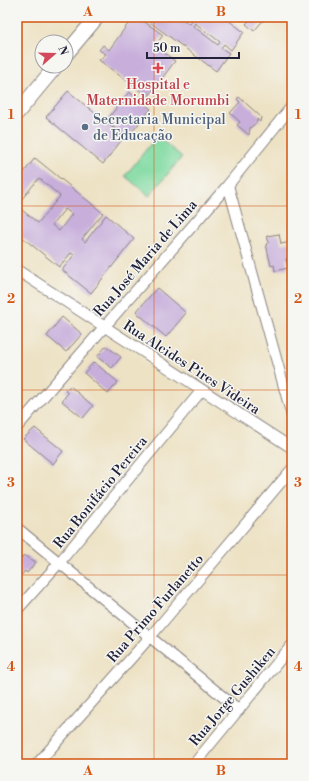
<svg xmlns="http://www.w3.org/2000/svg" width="309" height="781" font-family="'Libre Bodoni',serif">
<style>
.green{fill:#80daa1;stroke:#517e6e}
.building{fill:#c7aedb;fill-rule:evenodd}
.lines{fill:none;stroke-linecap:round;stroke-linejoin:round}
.street-casing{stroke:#888280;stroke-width:12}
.secondary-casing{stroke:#888280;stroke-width:16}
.street{stroke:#fff;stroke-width:10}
.secondary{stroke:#fff;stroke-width:14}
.grid{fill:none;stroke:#d45411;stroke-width:1;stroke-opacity:0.55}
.health-dot{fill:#e0444e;stroke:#f6f6f2;stroke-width:1.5}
.service-dot{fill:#5c6f8a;stroke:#f6f6f2;stroke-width:1.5}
.labels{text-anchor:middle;stroke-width:3;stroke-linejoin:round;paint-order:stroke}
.health-label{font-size:14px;fill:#be3a42;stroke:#f6f6f2}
.service-label{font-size:14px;fill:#4e5e75;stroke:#f6f6f2;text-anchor:start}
.street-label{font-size:14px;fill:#22223b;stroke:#f6f6f2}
.neatline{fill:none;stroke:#d45411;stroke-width:1.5}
.grid-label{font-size:13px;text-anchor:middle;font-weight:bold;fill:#d45411}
</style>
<rect width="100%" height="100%" fill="#f6f6f2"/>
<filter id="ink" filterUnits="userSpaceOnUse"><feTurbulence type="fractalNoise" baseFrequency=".025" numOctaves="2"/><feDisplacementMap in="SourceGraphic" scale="8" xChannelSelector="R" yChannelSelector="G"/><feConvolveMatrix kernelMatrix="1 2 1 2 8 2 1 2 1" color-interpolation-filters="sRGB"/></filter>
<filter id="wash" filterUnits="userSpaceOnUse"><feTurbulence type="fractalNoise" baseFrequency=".012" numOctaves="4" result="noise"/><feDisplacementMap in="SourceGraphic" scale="16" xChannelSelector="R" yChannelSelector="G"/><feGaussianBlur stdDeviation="0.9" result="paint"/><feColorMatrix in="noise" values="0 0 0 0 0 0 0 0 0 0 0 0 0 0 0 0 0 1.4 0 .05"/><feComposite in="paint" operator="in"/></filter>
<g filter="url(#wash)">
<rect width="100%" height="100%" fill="#ede2c4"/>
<!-- green -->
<path class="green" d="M 157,136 L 182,157 L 149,196 L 125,176 Z"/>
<g id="blocks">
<!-- building -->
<g class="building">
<path d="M 133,17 L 138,17 L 163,35 L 155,46 L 175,61 L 148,97 L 99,60 L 106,54 L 99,50 L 103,45 L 109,50 Z"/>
<path d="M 143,17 L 180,17 L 189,24 L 192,20 L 187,17 L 224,17 L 244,32 L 231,50 L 224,44 L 221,48 L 229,53 L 216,71 ZM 195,23 L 220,42 L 218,45 L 193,26 Z"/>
<path d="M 252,17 L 266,17 L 254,31 L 246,24 Z"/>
<path d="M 68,91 L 124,137 L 103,164 L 46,117 Z"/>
<path d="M 129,92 L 151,109 L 127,138 L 106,121 Z"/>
<path d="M 239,97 L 261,117 L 260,122 L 257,119 L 257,122 L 250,128 L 249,135 L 237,125 L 240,122 L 230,113 L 240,102 L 237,99 Z"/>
<path d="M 35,158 L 103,213 L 82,239 L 85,242 L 106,215 L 134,239 L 91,293 L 62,270 L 74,255 L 71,253 L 59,267 L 17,233 L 17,206 L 38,223 L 60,196 L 39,178 L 17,205 L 17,181 ZM 65,209 L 72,214 L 59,231 L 52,225 Z"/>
<path d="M 279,234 L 281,244 L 292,242 L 292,258 L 286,259 L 288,268 L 275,271 L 274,265 L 271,266 L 266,244 L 269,243 L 267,236 Z"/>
<path d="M 157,288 L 186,313 L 166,337 L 136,312 Z"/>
<path d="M 62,317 L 82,334 L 66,352 L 47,336 Z"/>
<path d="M 106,346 L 121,357 L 112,368 L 97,357 Z"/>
<path d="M 94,362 L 118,382 L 108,394 L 84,373 Z"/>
<path d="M 70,386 L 93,406 L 83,418 L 62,401 L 68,393 L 65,391 Z"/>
<path d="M 35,428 L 63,451 L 53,464 L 23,439 Z"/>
<path d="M 17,549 L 20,551 L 17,554 L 22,558 L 24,555 L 36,562 L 27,573 L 25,571 L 18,579 L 20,581 L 17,585 Z"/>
</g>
</g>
</g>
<g filter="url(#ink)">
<use href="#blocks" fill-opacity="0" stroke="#888280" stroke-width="1"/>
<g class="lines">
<!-- street casing -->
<g class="street-casing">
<g id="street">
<path d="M 228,185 L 292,416"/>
<path d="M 17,270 L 292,448"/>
<path d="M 17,427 L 228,185 L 292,106"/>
<path d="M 17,528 L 239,710"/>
<path d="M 17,610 L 59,563 L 202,390"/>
<path d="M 37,764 L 150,637 L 292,469"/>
<path d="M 194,764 L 292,645"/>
</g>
</g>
<!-- secondary casing -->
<g class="secondary-casing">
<g id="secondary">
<path d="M 66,54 L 97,17"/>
<path d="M 17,113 L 56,66"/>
</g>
</g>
<!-- street -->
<use href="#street" class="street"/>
<!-- secondary -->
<use href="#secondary" class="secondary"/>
</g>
</g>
<!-- grid -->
<path class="grid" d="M 154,17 L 154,764M 17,206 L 292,206M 17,390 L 292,390M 17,575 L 292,575"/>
<!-- markers -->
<path class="health-dot" d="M156 62h4v4h4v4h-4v4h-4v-4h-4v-4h4z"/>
<circle class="service-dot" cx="85" cy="127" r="4"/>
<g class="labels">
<!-- health labels -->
<g class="health-label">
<text x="158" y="89">Hospital e<tspan x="158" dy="16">Maternidade Morumbi</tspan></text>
</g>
<!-- service labels -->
<g class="service-label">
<text x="93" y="124">Secretaria Municipal<tspan x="93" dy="16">de Educação</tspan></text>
</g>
<!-- street labels -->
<g class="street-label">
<text transform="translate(145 258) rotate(-49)" y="5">Rua José Maria de Lima</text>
<text transform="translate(192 367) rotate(33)" y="5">Rua Alcides Pires Videira</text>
<text transform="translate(100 492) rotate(-51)" y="5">Rua Bonifácio Pereira</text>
<text transform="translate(155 608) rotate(-49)" y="5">Rua Primo Furlanetto</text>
<text transform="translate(232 696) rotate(-50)" y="5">Rua Jorge Gushiken</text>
</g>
</g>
<!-- margin -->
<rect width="309" height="781" fill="none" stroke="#f6f6f2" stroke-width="44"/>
<!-- north arrow -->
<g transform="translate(54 54) rotate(70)"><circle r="19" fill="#f6f6f2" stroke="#a1a1a9"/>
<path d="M0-3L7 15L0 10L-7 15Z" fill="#d1495b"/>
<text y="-6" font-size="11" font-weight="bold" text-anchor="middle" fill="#22223b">N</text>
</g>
<!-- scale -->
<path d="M147 52v6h92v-6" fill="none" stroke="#22223b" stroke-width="2"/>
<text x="153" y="52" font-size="12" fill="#22223b" stroke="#f6f6f2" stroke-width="3" paint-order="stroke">50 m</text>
<rect x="22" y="22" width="265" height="737" class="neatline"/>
<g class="grid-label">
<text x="88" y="16">A</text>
<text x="221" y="16">B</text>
<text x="11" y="119">1</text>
<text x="298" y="119">1</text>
<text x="11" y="303">2</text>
<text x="298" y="303">2</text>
<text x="11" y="487">3</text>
<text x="298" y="487">3</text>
<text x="11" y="671">4</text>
<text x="298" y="671">4</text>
<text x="88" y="775">A</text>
<text x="221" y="775">B</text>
</g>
</svg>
